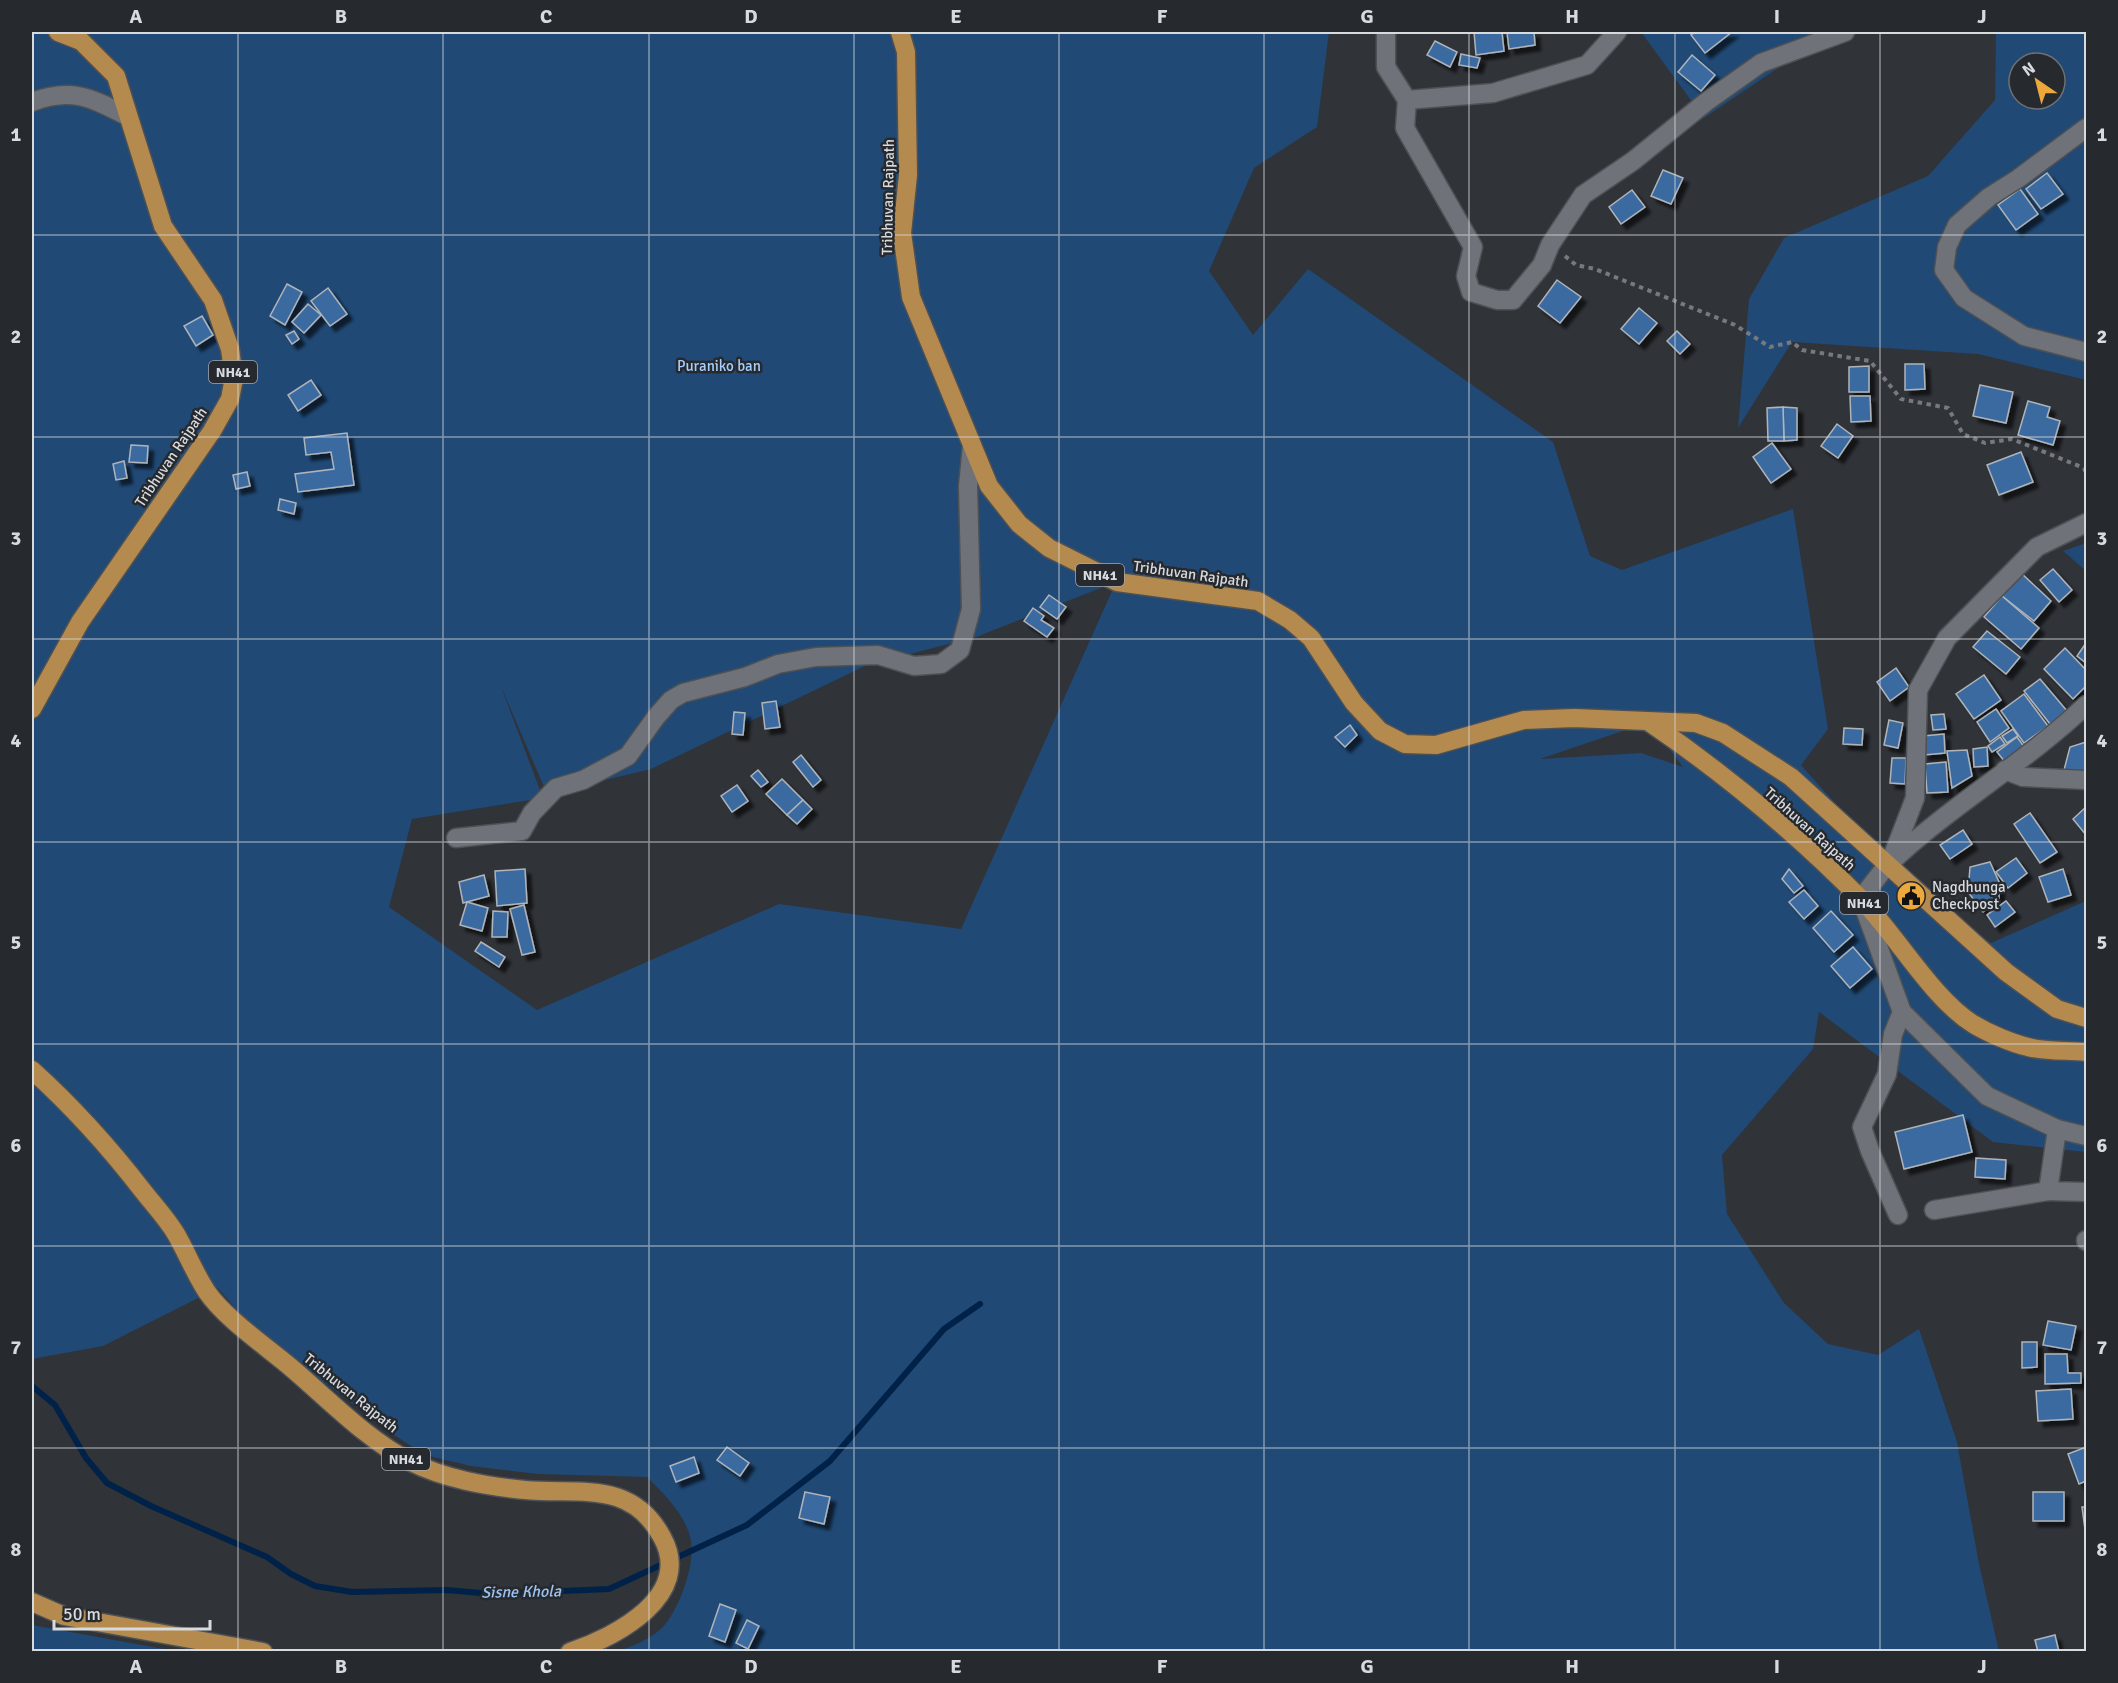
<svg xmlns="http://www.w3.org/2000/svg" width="2118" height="1683" font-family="Signika,sans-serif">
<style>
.green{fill:#204975;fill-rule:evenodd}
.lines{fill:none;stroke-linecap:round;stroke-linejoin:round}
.stream{stroke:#002248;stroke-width:6}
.building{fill:#3a6ba1;stroke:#afb4ba;stroke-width:1.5;filter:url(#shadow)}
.minor-casing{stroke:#4e5154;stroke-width:21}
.highway-casing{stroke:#4e5154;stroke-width:21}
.path{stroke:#76797d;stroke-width:4;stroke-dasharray:4.5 4.5;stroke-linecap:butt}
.minor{stroke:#6f7379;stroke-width:18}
.highway{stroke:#b58a4e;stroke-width:18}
.grid{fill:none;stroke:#d8dbde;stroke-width:1.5;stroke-opacity:0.55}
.labels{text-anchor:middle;stroke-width:5;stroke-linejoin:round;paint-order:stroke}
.shield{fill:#26292e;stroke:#a3a6a9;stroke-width:1.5}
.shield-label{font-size:14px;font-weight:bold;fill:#d8dbde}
.street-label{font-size:15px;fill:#d8dbde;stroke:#26292e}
.park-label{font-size:15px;fill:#a6cffe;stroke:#26292e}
.poi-label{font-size:15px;fill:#d8dbde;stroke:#26292e;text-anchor:start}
.water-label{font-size:16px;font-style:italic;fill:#9bc3f1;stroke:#26292e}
.neatline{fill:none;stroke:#d8dbde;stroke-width:2}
.grid-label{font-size:20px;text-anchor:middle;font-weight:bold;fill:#d8dbde}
</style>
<defs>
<filter id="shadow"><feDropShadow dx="5.5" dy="5.5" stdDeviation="1.5" flood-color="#0009"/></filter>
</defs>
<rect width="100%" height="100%" fill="#303338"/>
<!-- green -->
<g class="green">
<path d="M 32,32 L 1329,32 L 1317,127 L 1254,168 L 1209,271 L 1253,335 L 1308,269 L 1553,442 L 1590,556 L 1622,570 L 1793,509 L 1828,729 L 1801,765 L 1889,864 L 1991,943 L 2086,901 L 2086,1152 L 1993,1142 L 1819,1012 L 1813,1049 L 1722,1155 L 1727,1214 L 1784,1303 L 1828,1344 L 1878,1355 L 1919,1329 L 1957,1442 L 1979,1564 L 1999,1651 L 617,1651 C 631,1648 651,1638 662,1628 C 679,1610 695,1566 691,1541 C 686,1515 665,1495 647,1477 L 538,1474 L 471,1466 L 425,1455 L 385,1429 L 250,1325 L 218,1288 L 103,1346 L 32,1359 ZM 1116,582 L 961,929 L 779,904 L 537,1010 L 389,907 L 412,819 L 543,798 L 500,684 L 547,794 L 651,769 L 867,665 L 976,637 ZM 1649,722 L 1683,767 L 1641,753 L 1540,759 Z"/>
<path d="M 1641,32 L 1841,32 L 1814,44 L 1704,118 Z"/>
<path d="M 1996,32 L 2086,32 L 2086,380 L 1978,354 L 1792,342 L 1738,428 L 1749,299 L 1784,238 L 1928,176 L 1995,100 ZM 2019,63 L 2055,63 L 2055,99 L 2019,99 Z"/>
<path d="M 2086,543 L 2086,571 L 2063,551 Z"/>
<path d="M 32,1625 L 175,1651 L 32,1651 Z"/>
</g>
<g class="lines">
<!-- stream -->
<path class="stream" d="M 32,1386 L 55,1405 L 86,1458 L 107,1483 L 151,1506 L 267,1557 L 291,1574 L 315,1586 L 352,1592 L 447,1590 L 491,1594 L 609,1589 L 747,1525 L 830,1461 L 944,1329 L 980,1304"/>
</g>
<!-- building -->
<g class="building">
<path d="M 1474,32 L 1502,32 L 1504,51 L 1476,55 Z"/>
<path d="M 1507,32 L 1534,32 L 1535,45 L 1509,49 Z"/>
<path d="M 1695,32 L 1732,32 L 1705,53 L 1691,35 Z"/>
<path d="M 1435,41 L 1457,52 L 1450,67 L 1427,55 Z"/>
<path d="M 1461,54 L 1480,58 L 1477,68 L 1459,65 Z"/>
<path d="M 1692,55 L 1715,75 L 1701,91 L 1678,72 Z"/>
<path d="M 1663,170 L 1683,178 L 1671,204 L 1651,196 Z"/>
<path d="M 2047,173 L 2063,194 L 2041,209 L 2026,189 Z"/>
<path d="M 2020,189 L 2038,214 L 2016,230 L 1998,205 Z"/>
<path d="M 1632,190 L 1645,207 L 1621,224 L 1609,207 Z"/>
<path d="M 1557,280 L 1581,297 L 1560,323 L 1538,306 Z"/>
<path d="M 287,284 L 302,292 L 285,325 L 270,316 Z"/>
<path d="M 328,288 L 347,314 L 330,326 L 311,301 Z"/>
<path d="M 308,304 L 321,315 L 304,333 L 292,322 Z"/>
<path d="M 1639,308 L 1657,323 L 1639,344 L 1621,329 Z"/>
<path d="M 202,316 L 213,335 L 196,346 L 184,326 Z"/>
<path d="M 294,331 L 299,339 L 292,344 L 286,335 Z"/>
<path d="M 1677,331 L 1690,344 L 1680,354 L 1667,341 Z"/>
<path d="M 1905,364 L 1924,364 L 1925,389 L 1905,390 Z"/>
<path d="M 1869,366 L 1869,392 L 1849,392 L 1849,367 Z"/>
<path d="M 311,380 L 321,395 L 298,411 L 288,395 Z"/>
<path d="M 1980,385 L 2013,392 L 2006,423 L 1973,416 Z"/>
<path d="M 1850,396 L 1870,396 L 1871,421 L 1851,422 Z"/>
<path d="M 2028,401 L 2050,407 L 2047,417 L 2060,421 L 2053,445 L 2018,435 Z"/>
<path d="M 1783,407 L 1797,408 L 1797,440 L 1784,441 Z"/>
<path d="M 1783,407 L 1784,441 L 1768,441 L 1767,408 Z"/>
<path d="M 1837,424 L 1853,436 L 1838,458 L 1821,446 Z"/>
<path d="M 347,433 L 354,485 L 298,492 L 295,474 L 334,469 L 331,452 L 306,455 L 304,438 Z"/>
<path d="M 1772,443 L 1791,469 L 1771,483 L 1753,457 Z"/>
<path d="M 131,445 L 148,446 L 147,463 L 129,462 Z"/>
<path d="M 2021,452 L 2033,482 L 1999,495 L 1987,465 Z"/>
<path d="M 124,461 L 127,478 L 116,480 L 113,464 Z"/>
<path d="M 247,472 L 250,486 L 236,489 L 233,475 Z"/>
<path d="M 280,499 L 296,503 L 294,514 L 278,510 Z"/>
<path d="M 2053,569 L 2072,590 L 2059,602 L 2040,580 Z"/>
<path d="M 2021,573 L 2051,601 L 2034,621 L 2002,596 Z"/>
<path d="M 1049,595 L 1066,607 L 1057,619 L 1040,607 Z"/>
<path d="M 2002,596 L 2039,628 L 2021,649 L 1984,617 Z"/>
<path d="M 1033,608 L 1044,616 L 1041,620 L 1054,628 L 1047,637 L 1024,621 Z"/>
<path d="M 1987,631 L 2020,657 L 2006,674 L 1973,647 Z"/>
<path d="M 2086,643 L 2086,663 L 2077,656 Z"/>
<path d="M 2065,648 L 2086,670 L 2086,686 L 2073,699 L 2044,669 Z"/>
<path d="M 1896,668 L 1909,687 L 1890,701 L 1877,682 Z"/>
<path d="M 1984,675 L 2001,700 L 1974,719 L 1956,694 Z"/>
<path d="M 2040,679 L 2068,712 L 2050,724 L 2024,691 Z"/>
<path d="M 2024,694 L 2048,726 L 2024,743 L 2001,711 Z"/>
<path d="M 776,701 L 780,727 L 765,729 L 762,703 Z"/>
<path d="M 1996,709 L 2009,728 L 1990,742 L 1977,722 Z"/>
<path d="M 734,712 L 745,713 L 743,735 L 732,734 Z"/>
<path d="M 1944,714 L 1946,729 L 1933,730 L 1931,715 Z"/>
<path d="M 1889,720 L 1903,723 L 1898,748 L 1884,745 Z"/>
<path d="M 1350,725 L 1357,735 L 1345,747 L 1335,737 Z"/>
<path d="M 1844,728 L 1863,729 L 1862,745 L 1843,744 Z"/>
<path d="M 2013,729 L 2018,736 L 2007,743 L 2002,736 Z"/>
<path d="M 1944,734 L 1945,753 L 1924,755 L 1923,736 Z"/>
<path d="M 2000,737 L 2005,744 L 1992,752 L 1988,746 Z"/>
<path d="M 2017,737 L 2025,748 L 2005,762 L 1997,752 Z"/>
<path d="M 2086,742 L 2086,771 L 2064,770 L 2070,747 Z"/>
<path d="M 1987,747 L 1988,766 L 1974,767 L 1973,749 Z"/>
<path d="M 1967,750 L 1972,776 L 1952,788 L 1947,751 Z"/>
<path d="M 801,755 L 821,780 L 813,787 L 793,762 Z"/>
<path d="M 1892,758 L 1906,758 L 1905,784 L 1890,783 Z"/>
<path d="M 1946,762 L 1948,792 L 1927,793 L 1925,764 Z"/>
<path d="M 758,770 L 768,782 L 761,787 L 751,776 Z"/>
<path d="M 782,779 L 803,800 L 787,815 L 766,794 Z"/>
<path d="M 737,785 L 748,801 L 732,812 L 721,796 Z"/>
<path d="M 803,800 L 812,809 L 797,824 L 787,815 Z"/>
<path d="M 2086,807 L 2086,835 L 2073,819 Z"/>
<path d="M 2030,813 L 2057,852 L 2040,863 L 2014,824 Z"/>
<path d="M 1963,830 L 1972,844 L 1950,859 L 1940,845 Z"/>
<path d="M 2016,858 L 2027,873 L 2008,888 L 1996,872 Z"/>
<path d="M 1990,862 L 1999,882 L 1999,899 L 1983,912 L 1968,892 L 1970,867 Z"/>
<path d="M 525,869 L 527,903 L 497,906 L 495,871 Z"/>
<path d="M 1789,869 L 1803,886 L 1794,893 L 1782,879 Z"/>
<path d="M 2063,869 L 2071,895 L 2048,902 L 2039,877 Z"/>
<path d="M 484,875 L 489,896 L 463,903 L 459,882 Z"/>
<path d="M 1804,890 L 1818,906 L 1804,919 L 1789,902 Z"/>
<path d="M 2006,901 L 2015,912 L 1995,927 L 1987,915 Z"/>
<path d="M 467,902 L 488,908 L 482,931 L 460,925 Z"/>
<path d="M 524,905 L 535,952 L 522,955 L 510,909 Z"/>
<path d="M 493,911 L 508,912 L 507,937 L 492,937 Z"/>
<path d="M 1831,911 L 1853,935 L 1834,952 L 1813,928 Z"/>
<path d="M 481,942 L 505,957 L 499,967 L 475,951 Z"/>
<path d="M 1853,947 L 1872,969 L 1850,988 L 1831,966 Z"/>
<path d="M 1963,1115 L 1972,1152 L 1904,1169 L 1895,1132 Z"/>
<path d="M 1976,1158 L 2006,1160 L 2005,1179 L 1975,1177 Z"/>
<path d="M 2048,1321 L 2076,1326 L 2071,1350 L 2043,1345 Z"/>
<path d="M 2022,1342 L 2037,1342 L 2037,1367 L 2022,1368 Z"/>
<path d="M 2045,1354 L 2067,1354 L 2068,1373 L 2081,1373 L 2081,1383 L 2045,1384 Z"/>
<path d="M 2071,1389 L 2073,1419 L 2038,1421 L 2036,1391 Z"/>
<path d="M 727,1447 L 749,1463 L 740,1476 L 717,1460 Z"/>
<path d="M 2086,1447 L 2086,1481 L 2079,1484 L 2068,1454 Z"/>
<path d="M 694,1457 L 699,1473 L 676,1482 L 670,1466 Z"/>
<path d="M 805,1492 L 830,1497 L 824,1524 L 799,1518 Z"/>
<rect x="2033" y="1492" width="31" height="29"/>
<path d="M 2082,1507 L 2086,1507 L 2086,1537 Z"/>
<path d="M 720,1604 L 736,1610 L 725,1642 L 709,1636 Z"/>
<path d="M 747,1620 L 759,1626 L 748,1649 L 736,1643 Z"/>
<path d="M 2055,1635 L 2059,1652 L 2038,1652 L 2035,1640 Z"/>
</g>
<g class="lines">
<!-- minor casing -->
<g class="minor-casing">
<g id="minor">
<path d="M 1386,32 L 1386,67 L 1407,100"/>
<path d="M 1617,32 L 1587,65 L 1493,93 L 1407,100 L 1405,128 L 1473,247 L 1466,276 L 1471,292 L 1497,300 L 1513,300 L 1542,265 L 1550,245 L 1583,195 L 1633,161 L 1706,102 L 1761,63 L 1845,32"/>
<path d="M 32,102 C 72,87 91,98 127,116"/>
<path d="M 2086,128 L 2019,178 L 1989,197 L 1957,225 L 1947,247 L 1944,270 L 1964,298 L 2024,336 L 2086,352"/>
<path d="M 2086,705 C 2025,763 1951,805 1890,863 C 1879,874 1870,887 1861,899 L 1902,1012 L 1987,1096 L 2057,1129 L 2086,1136"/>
<path d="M 2005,770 L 2023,777 L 2086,780"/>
<path d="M 456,838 L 522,831 L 532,813 L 556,788 L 583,780 L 628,756 L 656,717 L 671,700 L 683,693 L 745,677 L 778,664 L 816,657 L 878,655 L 914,666 L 941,664 L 960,650 L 971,609 L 968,486 L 972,445"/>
<path d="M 1891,860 L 1915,798 L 1918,690 L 1947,638 L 2037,547 L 2086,523"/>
<path d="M 2057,1129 L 2048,1191 L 2086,1192"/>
<path d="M 1934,1210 L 2048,1191"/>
<path d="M 1898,1215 L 1870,1151 L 1862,1127 L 1887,1074 L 1893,1034 L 1902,1012"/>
<path d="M 2086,1241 L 2086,1240"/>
</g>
</g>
<!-- highway casing -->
<g class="highway-casing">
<g id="highway">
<path d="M 900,32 L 906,52 L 908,175 L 902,233 L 911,297 L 989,486 L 1019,524 L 1049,548 L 1117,582 L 1258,601 L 1290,620 L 1311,638 L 1354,703 L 1380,731 L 1405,744 L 1436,745 L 1524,720 L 1574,718 L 1696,723 L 1723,733 L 1791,777 L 2006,972 L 2057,1009 L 2086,1018"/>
<path d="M 32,709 L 80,622 L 212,431 L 230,399 L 234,378 L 230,349 L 213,300 L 163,226 L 116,76 L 81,41 L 58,32"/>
<path d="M 1649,722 C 1725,774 1796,833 1861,899 C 1897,936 1932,998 1973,1024 C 1988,1033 2011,1043 2028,1047 C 2046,1052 2068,1050 2086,1052"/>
<path d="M 32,1070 C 73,1107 109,1147 143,1191 C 154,1205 167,1219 176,1234 C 187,1253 195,1274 207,1292 C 224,1317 264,1345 288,1365 C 325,1396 367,1440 409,1461 C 445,1479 485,1486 525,1490 C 578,1495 631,1479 662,1537 C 695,1596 615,1637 570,1652"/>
<path d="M 32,1602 L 64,1616 L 263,1652"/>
</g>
</g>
<!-- path -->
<path class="path" d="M 1565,256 L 1576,265 L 1595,269 L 1735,325 L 1770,347 L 1792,342 L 1802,350 L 1870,361 L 1901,399 L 1948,408 L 1963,434 L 1985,443 L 2012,439 L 2084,468 L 2086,473"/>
<!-- minor -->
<use href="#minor" class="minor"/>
<!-- highway -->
<use href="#highway" class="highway"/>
</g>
<!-- grid -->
<path class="grid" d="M 238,32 L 238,1652M 443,32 L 443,1652M 649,32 L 649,1652M 854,32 L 854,1652M 1059,32 L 1059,1652M 1264,32 L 1264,1652M 1469,32 L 1469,1652M 1675,32 L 1675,1652M 1880,32 L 1880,1652M 32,235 L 2086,235M 32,437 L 2086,437M 32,639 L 2086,639M 32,842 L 2086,842M 32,1044 L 2086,1044M 32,1246 L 2086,1246M 32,1448 L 2086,1448"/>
<!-- icons -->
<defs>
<g id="civic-disc" transform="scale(1.5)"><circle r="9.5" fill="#eda83c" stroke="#26292e"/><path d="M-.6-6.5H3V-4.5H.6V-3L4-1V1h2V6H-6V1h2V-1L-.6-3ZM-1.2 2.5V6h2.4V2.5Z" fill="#111"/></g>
</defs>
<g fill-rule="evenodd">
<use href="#civic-disc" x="1911" y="896"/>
</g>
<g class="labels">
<!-- shield labels -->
<g class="shield">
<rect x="209" y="361" width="48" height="22" rx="4.5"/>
<rect x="1076" y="564" width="48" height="22" rx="4.5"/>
<rect x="1840" y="892" width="48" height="22" rx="4.5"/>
<rect x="382" y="1448" width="48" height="22" rx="4.5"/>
</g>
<g class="shield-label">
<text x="233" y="377">NH41</text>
<text x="1100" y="580">NH41</text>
<text x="1864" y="908">NH41</text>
<text x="406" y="1464">NH41</text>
</g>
<!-- street labels -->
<g class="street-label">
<text transform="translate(888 197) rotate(-89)" y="5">Tribhuvan Rajpath</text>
<text transform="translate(171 457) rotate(-56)" y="5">Tribhuvan Rajpath</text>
<text transform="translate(1191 574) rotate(8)" y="5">Tribhuvan Rajpath</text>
<text transform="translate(1810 829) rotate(42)" y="5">Tribhuvan Rajpath</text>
<text transform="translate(351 1393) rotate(39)" y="5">Tribhuvan Rajpath</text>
</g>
<!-- park labels -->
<g class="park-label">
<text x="719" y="371">Puraniko ban</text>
</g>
<!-- poi labels -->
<g class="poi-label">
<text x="1932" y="892">Nagdhunga<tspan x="1932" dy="17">Checkpost</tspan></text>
</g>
<!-- water labels -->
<g class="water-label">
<text transform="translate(521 1591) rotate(-1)" y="6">Sisne Khola</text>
</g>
</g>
<!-- border -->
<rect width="2118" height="1683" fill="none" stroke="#26292e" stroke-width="66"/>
<!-- north arrow -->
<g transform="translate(2037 81) rotate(325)"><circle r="28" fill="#26292e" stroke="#6d7074" stroke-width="1.5"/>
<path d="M0-4.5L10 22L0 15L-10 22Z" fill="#eda83c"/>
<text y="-9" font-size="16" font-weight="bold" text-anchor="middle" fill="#d8dbde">N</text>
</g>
<!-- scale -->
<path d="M54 1620v9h156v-9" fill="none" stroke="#d8dbde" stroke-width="3"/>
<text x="63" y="1620" font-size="18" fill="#d8dbde" stroke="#26292e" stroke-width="4.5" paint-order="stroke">50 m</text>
<rect x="33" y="33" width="2052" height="1617" class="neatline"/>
<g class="grid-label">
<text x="136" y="23">A</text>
<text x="341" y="23">B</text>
<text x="546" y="23">C</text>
<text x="751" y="23">D</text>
<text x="956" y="23">E</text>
<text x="1162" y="23">F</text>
<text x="1367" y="23">G</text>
<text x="1572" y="23">H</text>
<text x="1777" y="23">I</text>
<text x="1982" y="23">J</text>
<text x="16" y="141">1</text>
<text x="2102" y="141">1</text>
<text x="16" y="343">2</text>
<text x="2102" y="343">2</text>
<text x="16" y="545">3</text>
<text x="2102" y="545">3</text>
<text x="16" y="747">4</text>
<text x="2102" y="747">4</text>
<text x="16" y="949">5</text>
<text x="2102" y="949">5</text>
<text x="16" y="1152">6</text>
<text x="2102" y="1152">6</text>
<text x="16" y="1354">7</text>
<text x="2102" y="1354">7</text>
<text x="16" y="1556">8</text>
<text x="2102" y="1556">8</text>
<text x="136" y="1673">A</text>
<text x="341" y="1673">B</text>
<text x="546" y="1673">C</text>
<text x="751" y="1673">D</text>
<text x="956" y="1673">E</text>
<text x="1162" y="1673">F</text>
<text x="1367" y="1673">G</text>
<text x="1572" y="1673">H</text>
<text x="1777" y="1673">I</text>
<text x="1982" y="1673">J</text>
</g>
</svg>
